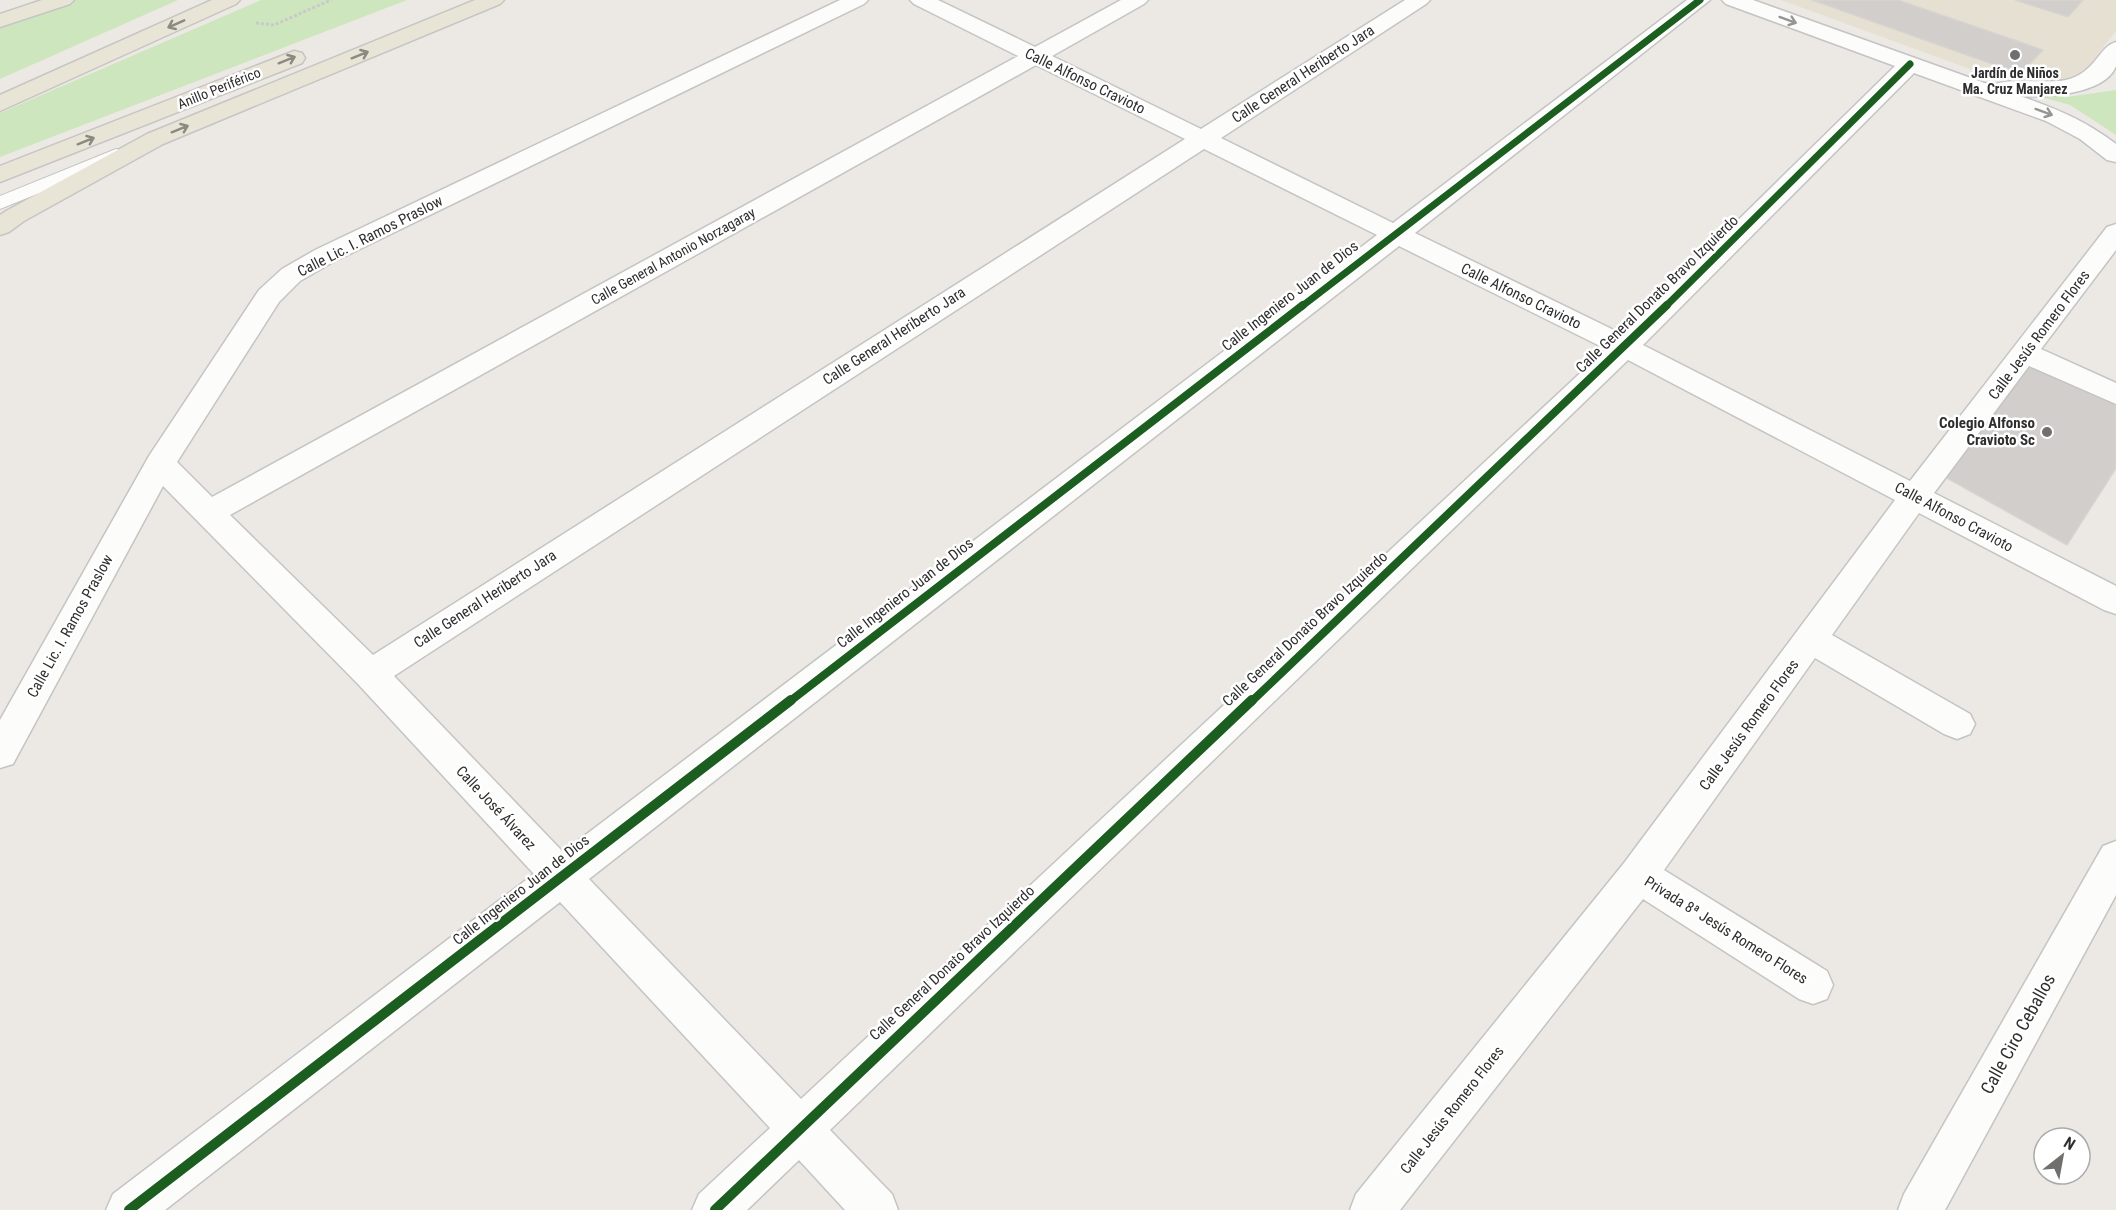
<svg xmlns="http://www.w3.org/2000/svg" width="2116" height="1210" font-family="'Roboto Condensed',sans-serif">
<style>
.education{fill:#e6e0d3}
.green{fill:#cee6be}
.building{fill:#d1cecb;stroke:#d7d4d0;stroke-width:1.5}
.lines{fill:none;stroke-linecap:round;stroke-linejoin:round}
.lane-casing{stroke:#c5c4c5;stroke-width:2}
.street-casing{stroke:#c5c4c5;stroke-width:3}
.primary-casing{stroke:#c6c5c4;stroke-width:3}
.path{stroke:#c9c9c8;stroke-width:3;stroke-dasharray:3 2;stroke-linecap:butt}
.lane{fill:#fcfcfb;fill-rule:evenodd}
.street{fill:#fcfcfb;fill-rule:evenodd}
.primary{fill:#e8e4d6;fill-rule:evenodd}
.cycleway-far2-casing{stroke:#fff;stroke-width:10}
.cycleway-far1-casing{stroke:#fff;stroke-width:12}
.cycleway-casing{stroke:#fff;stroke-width:14}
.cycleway-far2{stroke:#1b5e20;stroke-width:7}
.cycleway-far1{stroke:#1b5e20;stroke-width:8}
.cycleway{stroke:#1b5e20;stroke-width:10}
.oneway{stroke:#959594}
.oneway2{stroke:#8b8982}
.poi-dot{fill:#706f6e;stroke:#fff;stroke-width:2}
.labels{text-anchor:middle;stroke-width:5;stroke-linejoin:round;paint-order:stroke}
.far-poi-label{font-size:14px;font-weight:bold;fill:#2e2e2e;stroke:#fff}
.far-street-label{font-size:14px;fill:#2e2e2e;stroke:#fff}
.street-label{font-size:15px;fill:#2e2e2e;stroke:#fff}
.poi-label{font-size:15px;font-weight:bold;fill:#2e2e2e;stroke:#fff;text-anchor:end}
.near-street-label{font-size:18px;fill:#2e2e2e;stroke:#fff}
</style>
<rect width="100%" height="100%" fill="#ece8e4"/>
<!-- education -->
<path class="education" d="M 1781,0 L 2116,0 L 2116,31 L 2082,74 L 2052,82 L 1989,76 Z"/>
<!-- green -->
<g class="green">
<path d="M 75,0 L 178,0 L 0,79 L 0,25 Z"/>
<path d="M 261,0 L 407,0 L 0,157 L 0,113 Z"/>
<path d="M 2116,90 L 2116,135 L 2070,105 L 2027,93 L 2067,97 Z"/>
</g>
<!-- building -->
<g class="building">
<path d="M 1812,0 L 1898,0 L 2043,50 L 2020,74 Z"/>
<path d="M 2015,0 L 2083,0 L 2068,17 Z"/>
<path d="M 2032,358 L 2116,396 L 2116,468 L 2067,545 L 1945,477 Z"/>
</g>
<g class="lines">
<!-- lane casing -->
<g class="lane-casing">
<path id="lane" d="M 116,149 L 123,151 L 125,155 L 123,159 L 0,209 L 0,196 Z"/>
</g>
<!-- street casing -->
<g class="street-casing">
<g id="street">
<path d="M 840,0 L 868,0 L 864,4 L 333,262 L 300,281 L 279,302 L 177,462 L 212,497 L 1018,56 L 914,4 L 910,0 L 938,0 L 1035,47 L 1121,0 L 1148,0 L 1144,4 L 1052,56 L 1201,129 L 1405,0 L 1430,0 L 1426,4 L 1221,138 L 1393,223 L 1687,0 L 1710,0 L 1415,233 L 1622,334 L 1895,66 L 1726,4 L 1722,0 L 1753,0 L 1993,86 C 2002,77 2049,84 2066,80 C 2096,73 2098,47 2116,42 C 2116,49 2116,60 2116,66 C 2105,95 2045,97 2020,96 C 2055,108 2086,121 2116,144 L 2116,162 L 2107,160 L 2080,139 L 2046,121 L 1914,73 L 1643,345 L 1910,481 L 2107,227 L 2116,224 L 2116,250 L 2041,349 L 2116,383 L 2116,404 L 2029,366 L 1934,493 L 2116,586 L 2116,614 L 2104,610 L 1919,513 L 1832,635 L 1970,714 L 1975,724 L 1970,734 L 1957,739 L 1944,734 L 1815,658 L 1664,870 L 1827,971 L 1833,985 L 1827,999 L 1813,1004 L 1799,999 L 1643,899 L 1400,1210 L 1350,1210 L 1356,1194 L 1624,863 L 1895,500 L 1628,360 L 830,1130 L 892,1194 L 898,1210 L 845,1210 L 799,1160 L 747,1210 L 692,1210 L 699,1194 L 770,1128 L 560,902 L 165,1210 L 106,1210 L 113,1194 L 534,874 L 358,684 L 163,486 L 13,764 L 0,768 L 0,720 L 149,456 L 259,290 L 282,269 L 315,250 ZM 1036,65 L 1185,139 L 373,655 L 230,515 ZM 1204,149 L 1377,235 L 563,852 L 394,676 ZM 1399,246 L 1606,349 L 801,1099 L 589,879 Z"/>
<path d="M 2116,841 L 2116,895 L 1945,1210 L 1898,1210 L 1904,1194 L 2103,846 Z"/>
</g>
</g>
<!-- primary casing -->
<g class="primary-casing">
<g id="primary">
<path d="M 42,0 L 74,0 L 70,4 L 0,27 L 0,14 Z"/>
<path d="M 212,0 L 240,0 L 236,4 L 0,111 L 0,95 Z"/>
<path d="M 475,0 L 504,0 L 500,4 L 163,144 L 24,221 L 9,232 L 0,235 L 0,215 L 6,211 L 147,134 Z"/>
<path d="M 294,51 L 302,53 L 305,58 L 302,63 L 0,182 L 0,166 Z"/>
</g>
</g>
<!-- path -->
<path class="path" d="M 256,23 L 274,25 L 331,0"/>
<!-- lane -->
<use href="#lane" class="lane"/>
<!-- street -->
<use href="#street" class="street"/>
<!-- primary -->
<use href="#primary" class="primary"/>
<!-- cycleway-far2 casing -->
<g class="cycleway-far2-casing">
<g id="cycleway-far2">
<path d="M 1301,307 L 1700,0"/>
<path d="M 1665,307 L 1910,64"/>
</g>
</g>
<!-- cycleway-far1 casing -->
<g class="cycleway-far1-casing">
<g id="cycleway-far1">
<path d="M 789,702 L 1303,305"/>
<path d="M 1251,702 L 1667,305"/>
</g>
</g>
<!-- cycleway casing -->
<g class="cycleway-casing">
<g id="cycleway">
<path d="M 129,1210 L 791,700"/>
<path d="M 715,1210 L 1252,700"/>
</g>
</g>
<!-- cycleway-far2 -->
<use href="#cycleway-far2" class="cycleway-far2"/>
<!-- cycleway-far1 -->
<use href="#cycleway-far1" class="cycleway-far1"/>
<!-- cycleway -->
<use href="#cycleway" class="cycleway"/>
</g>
<!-- one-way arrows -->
<defs><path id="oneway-shaft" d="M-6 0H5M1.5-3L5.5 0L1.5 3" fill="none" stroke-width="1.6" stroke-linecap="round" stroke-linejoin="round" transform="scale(1.5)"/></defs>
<g class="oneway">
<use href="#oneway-shaft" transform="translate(1788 20) rotate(20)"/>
<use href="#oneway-shaft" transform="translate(2044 112) rotate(20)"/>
</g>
<g class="oneway2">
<use href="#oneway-shaft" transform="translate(176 24) rotate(156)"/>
<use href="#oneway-shaft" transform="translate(360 55) rotate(-22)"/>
<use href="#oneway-shaft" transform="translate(287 60) rotate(-22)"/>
<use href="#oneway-shaft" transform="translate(180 129) rotate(-22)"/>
<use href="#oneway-shaft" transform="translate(86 141) rotate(-22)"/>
</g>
<!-- markers -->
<g class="poi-dot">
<circle cx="2015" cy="55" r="6"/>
<circle cx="2047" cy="432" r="6"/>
</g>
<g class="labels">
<!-- far-poi labels -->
<g class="far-poi-label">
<text x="2015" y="78">Jardín de Niños<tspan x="2015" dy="16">Ma. Cruz Manjarez</tspan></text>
</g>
<!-- far-street labels -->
<g class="far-street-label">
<text transform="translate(219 88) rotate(-22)" y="5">Anillo Periférico</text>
<text transform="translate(673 256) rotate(-29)" y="5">Calle General Antonio Norzagaray</text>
</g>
<!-- street labels -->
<g class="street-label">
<text transform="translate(1303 74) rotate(-33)" y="5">Calle General Heriberto Jara</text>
<text transform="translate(1085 81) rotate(26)" y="5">Calle Alfonso Cravioto</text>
<text transform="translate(370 236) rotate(-27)" y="5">Calle Lic. I. Ramos Praslow</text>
<text transform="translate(1657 294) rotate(-44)" y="5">Calle General Donato Bravo Izquierdo</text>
<text transform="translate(1290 296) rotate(-38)" y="5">Calle Ingeniero Juan de Dios</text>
<text transform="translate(1521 296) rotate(26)" y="5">Calle Alfonso Cravioto</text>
<text transform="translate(2039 335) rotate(-53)" y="5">Calle Jesús Romero Flores</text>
<text transform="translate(894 336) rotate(-33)" y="5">Calle General Heriberto Jara</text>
<text transform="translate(1954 517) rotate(28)" y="5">Calle Alfonso Cravioto</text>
<text transform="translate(905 593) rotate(-38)" y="5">Calle Ingeniero Juan de Dios</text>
<text transform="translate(485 599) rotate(-33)" y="5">Calle General Heriberto Jara</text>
<text transform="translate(70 626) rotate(-61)" y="5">Calle Lic. I. Ramos Praslow</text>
<text transform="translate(1305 629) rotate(-43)" y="5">Calle General Donato Bravo Izquierdo</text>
<text transform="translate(1749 725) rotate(-54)" y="5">Calle Jesús Romero Flores</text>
<text transform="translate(496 808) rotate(47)" y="5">Calle José Álvarez</text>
<text transform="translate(521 890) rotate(-38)" y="5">Calle Ingeniero Juan de Dios</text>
<text transform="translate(1726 930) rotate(32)" y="5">Privada 8ª Jesús Romero Flores</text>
<text transform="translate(952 963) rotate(-43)" y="5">Calle General Donato Bravo Izquierdo</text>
<text transform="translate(1452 1110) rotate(-52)" y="5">Calle Jesús Romero Flores</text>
</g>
<!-- poi labels -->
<g class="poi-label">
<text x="2035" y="428">Colegio Alfonso<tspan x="2035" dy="17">Cravioto Sc</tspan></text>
</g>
<!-- near-street labels -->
<g class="near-street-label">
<text transform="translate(2018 1034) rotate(-61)" y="6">Calle Ciro Ceballos</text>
</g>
</g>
<!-- north arrow -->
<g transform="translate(2062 1156) rotate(31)"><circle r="28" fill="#ffffff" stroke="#ababab" stroke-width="1.5"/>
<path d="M0-4.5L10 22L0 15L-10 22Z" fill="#706f6e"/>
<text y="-9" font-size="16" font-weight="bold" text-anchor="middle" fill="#2e2e2e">N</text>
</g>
</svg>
